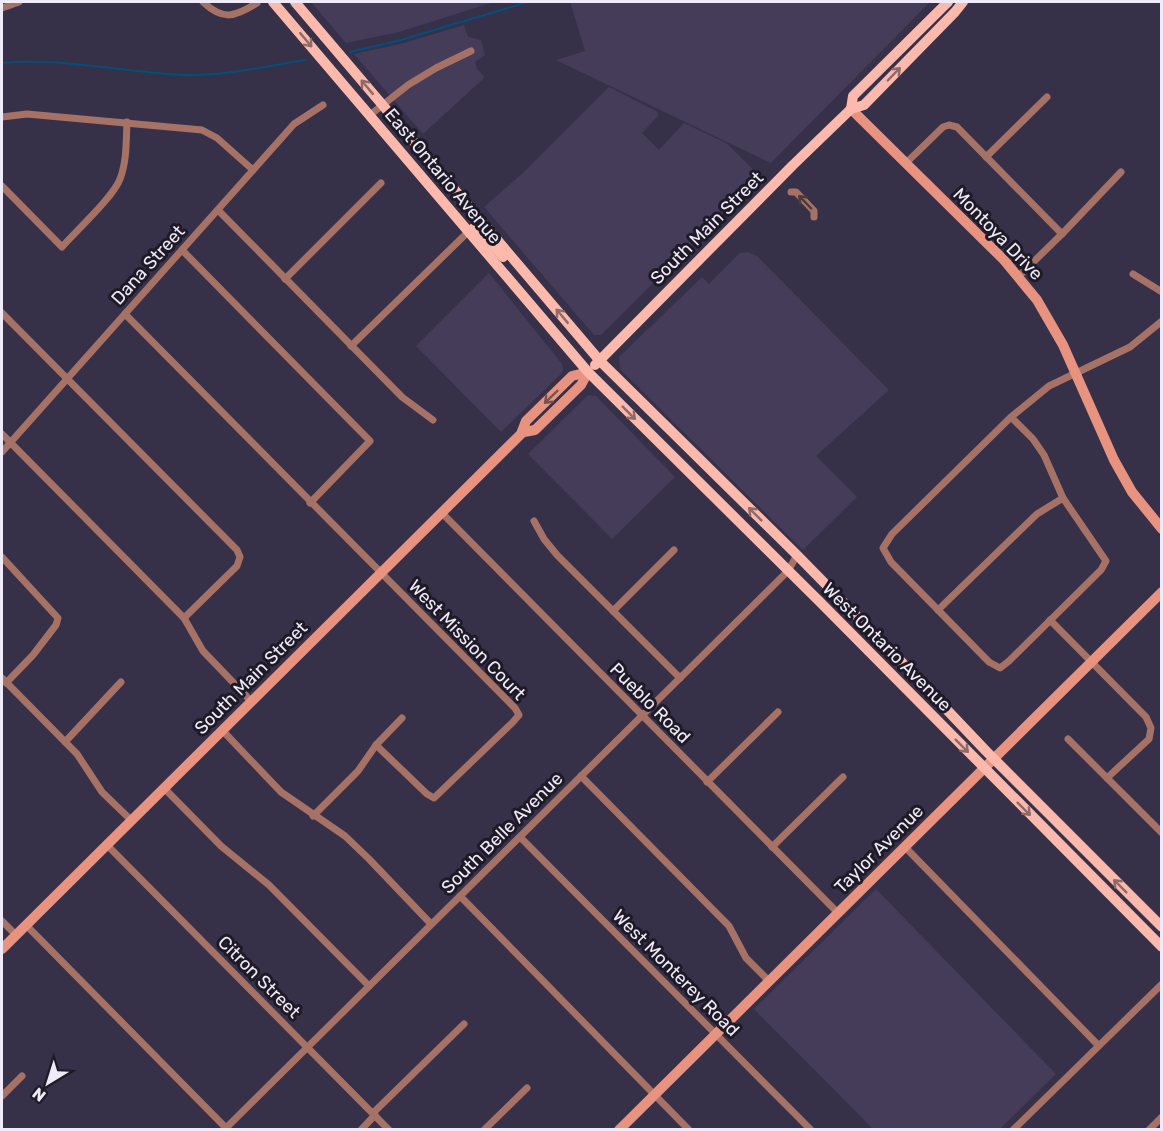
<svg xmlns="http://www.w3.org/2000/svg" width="1163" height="1131" font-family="Rubik,sans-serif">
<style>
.built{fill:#443c59}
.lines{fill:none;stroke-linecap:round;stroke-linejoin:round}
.stream{stroke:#044f7b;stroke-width:2}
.street{stroke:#a77266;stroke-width:7}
.secondary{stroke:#e89280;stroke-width:10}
.primary{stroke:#fdbaac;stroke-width:10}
.oneway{stroke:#8e6a69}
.oneway2{stroke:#4e393c}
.oneway3{stroke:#79514e}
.labels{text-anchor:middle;stroke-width:6;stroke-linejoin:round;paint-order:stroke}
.street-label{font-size:18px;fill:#efebfb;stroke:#1e1b26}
</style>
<rect width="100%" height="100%" fill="#373049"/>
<!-- built -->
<g class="built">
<path d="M 311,2 L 494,2 L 399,32 L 346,43 Z"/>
<path d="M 570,2 L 930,2 L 771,163 L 556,60 L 585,51 Z"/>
<path d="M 464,25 L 468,37 L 481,40 L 485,55 L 475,62 L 477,69 L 484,76 L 483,79 L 423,134 L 354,54 L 404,43 Z"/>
<path d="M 609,87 L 658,112 L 658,116 L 642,133 L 659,150 L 684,123 L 726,143 L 760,176 L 601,335 L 594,335 L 484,207 L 525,171 Z"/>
<path d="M 748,252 L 757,256 L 889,390 L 816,456 L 857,497 L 803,550 L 620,369 L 619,357 L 702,277 L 709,284 L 740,253 Z"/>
<path d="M 489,273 L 562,364 L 563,369 L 562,373 L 501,432 L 416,346 Z"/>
<path d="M 588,395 L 596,396 L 675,477 L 612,539 L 528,454 Z"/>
<path d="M 876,889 L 1056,1074 L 1000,1129 L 873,1129 L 754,1009 Z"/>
</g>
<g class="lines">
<!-- stream -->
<g class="stream">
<path d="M 350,52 L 401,40 L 528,2"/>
<path d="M 2,63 C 62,57 126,73 186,75 C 226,76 266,66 305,60"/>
</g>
<!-- street -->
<g class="street">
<path d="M 203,2 C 223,21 235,17 257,3"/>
<path d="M 2,8 L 19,2"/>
<path d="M 370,115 L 408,85 L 436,68 L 471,51"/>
<path d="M 2,117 L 27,114 L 202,130 L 217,138 L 253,170"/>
<path d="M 986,157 L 1047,97"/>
<path d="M 906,163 L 943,127 L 949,125 L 957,127 L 1062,234"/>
<path d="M 2,186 L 62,247 C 76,231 114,196 120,179 C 127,161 126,141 127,122"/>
<path d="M 791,192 L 796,192 L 814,211 L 814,217"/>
<path d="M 218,210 L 402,397 L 433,420"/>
<path d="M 182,250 L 370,441 L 310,503"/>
<path d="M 1133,274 L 1162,292"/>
<path d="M 1019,276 L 1062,234 L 1121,172"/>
<path d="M 285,279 L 381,183"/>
<path d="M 2,313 L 237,550 L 240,557 L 237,566 L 184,618"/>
<path d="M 125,314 L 515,708 L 519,715 L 513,722 L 434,798 L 427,794 L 376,745"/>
<path d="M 351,346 L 469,231"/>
<path d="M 1011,417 L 1033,439 L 1044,455 L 1063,498 L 1106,561 L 1101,570 L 1009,661 L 1000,668 L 989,662 L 891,562 L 883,548 L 892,534 L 1011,417 L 1049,386 L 1130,347 L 1162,321"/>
<path d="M 2,434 L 184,618 L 203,651 L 251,701"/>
<path d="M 2,452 L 294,124 L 323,105"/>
<path d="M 441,512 L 838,913"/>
<path d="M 534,521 L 544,539 L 557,555 L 680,678"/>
<path d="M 2,557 L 58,618 L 56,625 L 33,655 L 6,683"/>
<path d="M 938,610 L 1037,514 L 1063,498"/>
<path d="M 613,611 L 674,550"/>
<path d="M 1050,620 L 1146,717 L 1151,728 L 1149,739 L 1107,778"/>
<path d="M 2,678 L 77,754 L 102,792 L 131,820"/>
<path d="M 222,730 L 281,792 L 345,836 L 369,859 L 431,924"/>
<path d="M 1068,739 L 1162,833"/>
<path d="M 65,742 L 121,682"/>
<path d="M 581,776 L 729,926 L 746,958 L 769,981"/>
<path d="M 707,782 L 778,712"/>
<path d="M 164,788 L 221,846 L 269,885 L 369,986"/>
<path d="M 313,816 L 358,771 L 376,745 L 402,718"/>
<path d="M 520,837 L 811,1130"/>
<path d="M 107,845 L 389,1130"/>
<path d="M 772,847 L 843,777"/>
<path d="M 905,847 L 1098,1045"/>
<path d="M 460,896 L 689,1130"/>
<path d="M 2,921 L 16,935"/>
<path d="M 26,925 L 226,1128"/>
<path d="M 2,1096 L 22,1076"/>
<path d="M 373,1113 L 464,1024"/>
<path d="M 224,1130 L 788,571 L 797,555"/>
<path d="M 361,1130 L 375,1115"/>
<path d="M 484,1130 L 527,1088"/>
<path d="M 1013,1130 L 1162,984"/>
<path d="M 1149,1130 L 1162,1117"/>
</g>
<!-- secondary -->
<g class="secondary">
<path d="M 851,109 L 1004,260 L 1037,300 L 1063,345 L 1114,460 L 1132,492 L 1162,529"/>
<path d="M 524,432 L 535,430 L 581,385 L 588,372"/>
<path d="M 2,949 L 521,434 L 526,421 L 572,376 L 588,372"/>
<path d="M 619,1130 L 1162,592"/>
</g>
<!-- primary -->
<g class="primary">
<path d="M 273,2 L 588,372 L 819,601 L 1162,947"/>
<path d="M 295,2 L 600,361 L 797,555 L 893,653 L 986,751 L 1162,927"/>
<path d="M 851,109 L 853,96 L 948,2"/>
<path d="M 469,231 L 474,228 L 481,232 L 503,257"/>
<path d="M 595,365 L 793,165 L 851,109 L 864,105 L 955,12 L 963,2"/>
</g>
</g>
<!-- one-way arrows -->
<defs><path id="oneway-shaft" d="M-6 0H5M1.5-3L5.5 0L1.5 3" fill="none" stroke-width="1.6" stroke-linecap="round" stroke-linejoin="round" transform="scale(1.5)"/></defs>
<g class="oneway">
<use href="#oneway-shaft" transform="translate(306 40) rotate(50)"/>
<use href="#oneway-shaft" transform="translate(894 74) rotate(-46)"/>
<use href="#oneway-shaft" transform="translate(367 87) rotate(-130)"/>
<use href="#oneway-shaft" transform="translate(562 316) rotate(-130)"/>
<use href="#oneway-shaft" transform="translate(629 413) rotate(45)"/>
<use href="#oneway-shaft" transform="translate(755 514) rotate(-135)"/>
<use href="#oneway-shaft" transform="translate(962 746) rotate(45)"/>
<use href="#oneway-shaft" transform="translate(1024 809) rotate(45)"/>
<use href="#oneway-shaft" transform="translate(1120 886) rotate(-135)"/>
</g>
<use class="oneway2" href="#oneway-shaft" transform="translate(805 202) rotate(-134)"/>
<use class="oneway3" href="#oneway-shaft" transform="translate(551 397) rotate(136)"/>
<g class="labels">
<!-- street labels -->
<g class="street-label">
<text transform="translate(443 176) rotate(50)" y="6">East Ontario Avenue</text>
<text transform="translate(707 228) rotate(-45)" y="6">South Main Street</text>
<text transform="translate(998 234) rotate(46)" y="6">Montoya Drive</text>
<text transform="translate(148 265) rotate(-48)" y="6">Dana Street</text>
<text transform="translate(467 640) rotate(46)" y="6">West Mission Court</text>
<text transform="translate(887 647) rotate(45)" y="6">West Ontario Avenue</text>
<text transform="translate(251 678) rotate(-45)" y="6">South Main Street</text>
<text transform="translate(650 703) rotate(45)" y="6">Pueblo Road</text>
<text transform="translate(502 833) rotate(-45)" y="6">South Belle Avenue</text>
<text transform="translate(879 849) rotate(-45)" y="6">Taylor Avenue</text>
<text transform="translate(676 973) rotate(45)" y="6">West Monterey Road</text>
<text transform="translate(259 977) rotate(45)" y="6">Citron Street</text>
</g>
</g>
<!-- border -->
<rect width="1163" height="1131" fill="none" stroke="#efebfb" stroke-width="6"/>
<!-- north arrow -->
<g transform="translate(48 1083) rotate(218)" stroke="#1e1b26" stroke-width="4.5" paint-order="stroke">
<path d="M0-4.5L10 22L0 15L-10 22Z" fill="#efebfb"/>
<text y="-9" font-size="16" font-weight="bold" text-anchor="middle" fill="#efebfb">N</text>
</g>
</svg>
